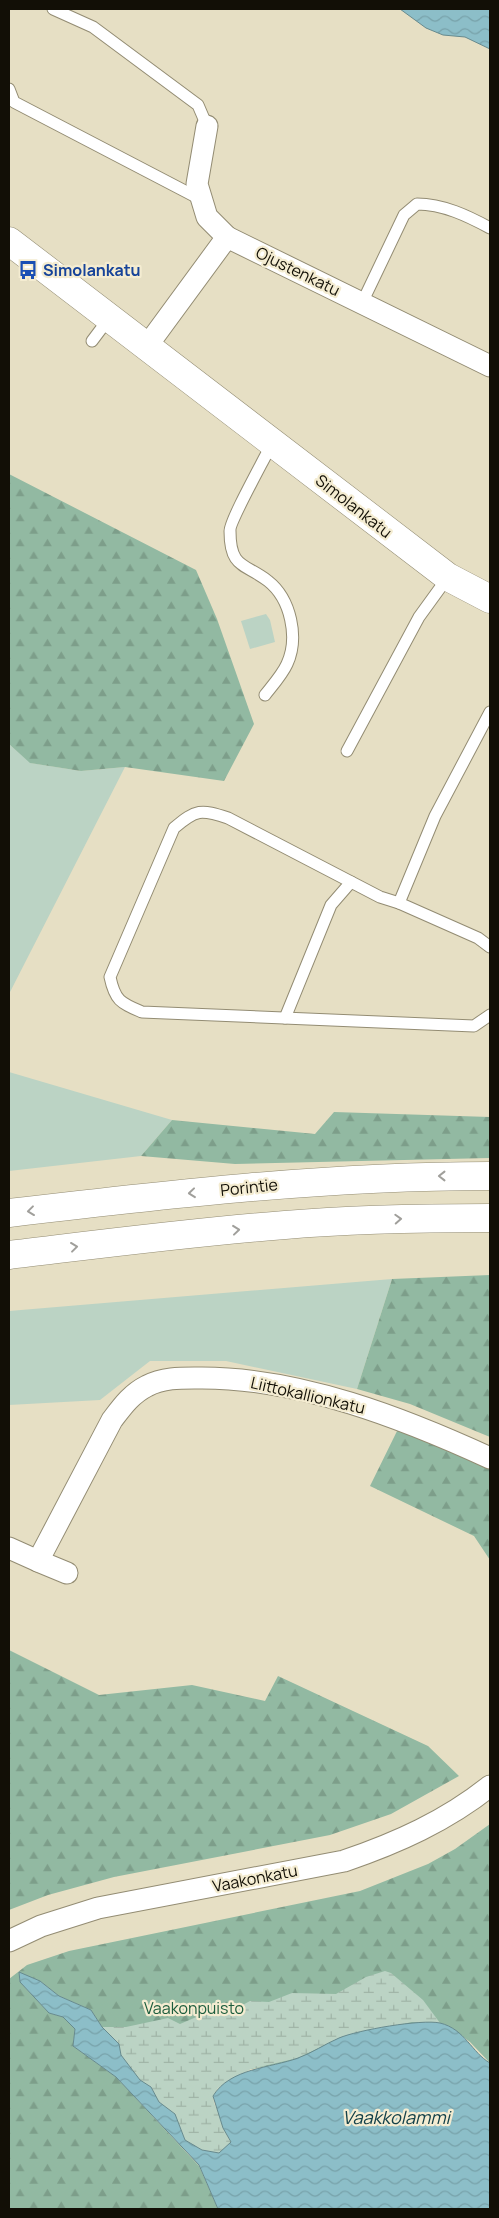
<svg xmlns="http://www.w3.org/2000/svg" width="499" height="2218" font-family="Manrope,sans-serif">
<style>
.green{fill:#bbd3c4}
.forest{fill:url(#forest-firs)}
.wetland{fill:url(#wetland-marsh)}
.water{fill:url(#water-waves);stroke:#678a8e}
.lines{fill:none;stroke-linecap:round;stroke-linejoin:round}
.service-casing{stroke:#938c73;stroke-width:13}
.minor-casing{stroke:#938c73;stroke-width:23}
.tertiary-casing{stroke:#938c73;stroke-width:29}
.motorway-casing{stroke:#938c73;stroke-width:29}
.service{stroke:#fff;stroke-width:11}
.minor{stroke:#fff;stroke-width:21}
.tertiary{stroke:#fff;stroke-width:28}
.motorway{stroke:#fff;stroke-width:28}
.oneway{stroke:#a09f9b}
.labels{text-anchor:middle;stroke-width:4.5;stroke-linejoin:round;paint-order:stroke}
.transit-label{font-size:16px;font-weight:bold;fill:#164399;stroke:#f4ecd1;text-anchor:start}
.street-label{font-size:16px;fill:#120f06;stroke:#f4ecd1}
.park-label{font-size:16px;fill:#1c5d3d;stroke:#f4ecd1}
.water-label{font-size:18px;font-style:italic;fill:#134149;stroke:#f4ecd1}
</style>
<defs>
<pattern id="forest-firs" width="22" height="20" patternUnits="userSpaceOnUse" patternTransform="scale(1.25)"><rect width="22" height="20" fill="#92b9a2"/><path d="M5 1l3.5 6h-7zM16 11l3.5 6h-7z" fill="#7d9e8a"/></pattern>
<pattern id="wetland-marsh" width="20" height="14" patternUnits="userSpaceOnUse" patternTransform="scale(1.25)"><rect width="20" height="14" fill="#bbd3c4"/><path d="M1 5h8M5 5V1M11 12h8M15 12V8" fill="none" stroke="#a0b4a7"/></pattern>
<pattern id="water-waves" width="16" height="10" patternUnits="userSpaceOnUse" patternTransform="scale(1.25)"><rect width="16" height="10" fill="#8cbec8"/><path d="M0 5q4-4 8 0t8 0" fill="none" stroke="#78a2aa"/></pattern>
</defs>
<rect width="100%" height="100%" fill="#e6dfc4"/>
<!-- green -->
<g class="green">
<path d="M 266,614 L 270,620 L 275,642 L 250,649 L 241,621 Z"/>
<path d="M 9,744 L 31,763 L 81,771 L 125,767 L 9,994 Z"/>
<path d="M 9,1072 L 172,1120 L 141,1156 L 9,1171 Z"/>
<path d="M 392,1279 L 357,1389 L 226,1361 L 150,1361 L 100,1400 L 9,1405 L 9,1311 Z"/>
</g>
<!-- forest -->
<g class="forest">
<path d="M 9,474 L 196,570 L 217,619 L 254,724 L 224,781 L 125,767 L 81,771 L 30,763 L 9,744 Z"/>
<path d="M 334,1112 L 490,1117 L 490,1158 L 235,1164 L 141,1156 L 172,1120 L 315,1134 Z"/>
<path d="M 490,1275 L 490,1437 L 410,1404 L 357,1389 L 392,1279 Z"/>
<path d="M 400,1425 L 490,1467 L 490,1560 L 474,1536 L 370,1486 Z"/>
<path d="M 9,1650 L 99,1695 L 192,1685 L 265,1701 L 278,1676 L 428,1746 L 459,1776 L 391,1814 L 330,1835 L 114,1877 L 48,1895 L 9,1910 Z"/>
<path d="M 490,1824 L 490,2063 L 470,2042 L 453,2029 L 251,2069 L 102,2027 L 91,2010 L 59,1996 L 40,1981 L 19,1973 L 20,1982 L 49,2013 L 63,2017 L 75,2029 L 73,2046 L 116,2077 L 199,2166 L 218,2209 L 9,2209 L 9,1979 L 27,1965 L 69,1951 L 360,1891 L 428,1864 L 455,1849 Z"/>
</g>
<!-- wetland -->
<path class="wetland" d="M 385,1971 L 391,1973 L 423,2000 L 440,2023 L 412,2022 L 341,2037 L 298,2058 L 251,2069 L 218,2088 L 213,2096 L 214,2103 L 220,2116 L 223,2128 L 231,2143 L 219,2153 L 202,2150 L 185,2140 L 175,2114 L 159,2102 L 151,2087 L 140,2080 L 121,2055 L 119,2044 L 102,2027 L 126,2027 L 168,2018 L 180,2024 L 208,2012 L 239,2007 L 250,2001 L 269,2002 L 292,1993 L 336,1994 L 366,1977 Z"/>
<!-- water -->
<g class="water">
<path d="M 400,9 L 490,9 L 490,49 L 465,37 L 443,35 L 426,28 Z"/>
<path d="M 19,1972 L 40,1981 L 59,1996 L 91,2010 L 102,2027 L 119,2044 L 121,2055 L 140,2080 L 151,2087 L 159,2102 L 175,2114 L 185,2140 L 202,2150 L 219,2153 L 231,2142 L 223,2128 L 213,2096 C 230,2068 271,2068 298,2058 C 312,2053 325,2044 339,2038 C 358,2030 421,2019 440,2023 C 465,2029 472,2053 490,2063 L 490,2209 L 218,2209 L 199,2165 L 116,2077 L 73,2046 L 75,2029 L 63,2017 L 49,2013 L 20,1982 Z"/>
</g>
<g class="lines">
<!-- service casing -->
<g class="service-casing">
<g id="service">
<path d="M 53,9 L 93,27 L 198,105 L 207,126"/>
<path d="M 9,89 L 14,102 L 202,200"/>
<path d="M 362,303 L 404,215 L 417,204 C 443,204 468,216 490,228"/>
<path d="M 92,341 L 110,317"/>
<path d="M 265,695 C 272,686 282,675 287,664 C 299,638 291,599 268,581 C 245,563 230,569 230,531 C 229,523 261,465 267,453 L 274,444"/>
<path d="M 490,712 L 435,816 L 399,903 L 478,938 L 490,947"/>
<path d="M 347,751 L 419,617 L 448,577"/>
<path d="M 399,903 L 380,897 L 228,818 C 201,809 196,809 174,828 L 110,977 C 115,1001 121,1003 142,1012 L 474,1026 L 490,1015"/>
<path d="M 285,1018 L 331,905 L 351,882"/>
</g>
</g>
<!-- minor casing -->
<g class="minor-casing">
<g id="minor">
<path d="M 207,126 L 197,184 L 207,217 L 227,237"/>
<path d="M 147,346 L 227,237 L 490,366"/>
<path d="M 9,1548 L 38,1561 L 112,1420 C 122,1407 131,1394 147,1386 C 164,1377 183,1378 202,1378 C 300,1378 403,1418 490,1458"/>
<path d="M 38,1561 L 67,1573"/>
<path d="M 9,1941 L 41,1926 L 98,1908 L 344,1861 C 397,1843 446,1821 490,1786"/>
</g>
</g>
<!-- tertiary casing -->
<g class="tertiary-casing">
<path id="tertiary" d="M 9,241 L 448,577 L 490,599"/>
</g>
<!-- motorway casing -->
<g class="motorway-casing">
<g id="motorway">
<path d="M 9,1213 C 169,1194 329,1176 490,1176"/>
<path d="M 9,1255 C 101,1244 193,1232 285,1225 C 353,1219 422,1218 490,1218"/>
</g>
</g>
<!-- service -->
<use href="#service" class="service"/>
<!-- minor -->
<use href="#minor" class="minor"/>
<!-- tertiary -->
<use href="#tertiary" class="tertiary"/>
<!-- motorway -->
<use href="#motorway" class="motorway"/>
</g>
<!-- one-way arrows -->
<defs><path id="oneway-chevron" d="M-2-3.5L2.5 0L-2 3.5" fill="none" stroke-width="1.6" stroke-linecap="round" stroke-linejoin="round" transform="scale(1.25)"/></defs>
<g class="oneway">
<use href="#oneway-chevron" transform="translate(442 1176) rotate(-180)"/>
<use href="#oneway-chevron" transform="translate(192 1193) rotate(174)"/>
<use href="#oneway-chevron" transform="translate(31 1211) rotate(173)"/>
<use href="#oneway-chevron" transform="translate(398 1219) rotate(-3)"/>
<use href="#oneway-chevron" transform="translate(236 1230) rotate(-6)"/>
<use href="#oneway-chevron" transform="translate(74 1247) rotate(-7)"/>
</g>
<!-- icons -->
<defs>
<g id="bus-bare" transform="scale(1.5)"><path d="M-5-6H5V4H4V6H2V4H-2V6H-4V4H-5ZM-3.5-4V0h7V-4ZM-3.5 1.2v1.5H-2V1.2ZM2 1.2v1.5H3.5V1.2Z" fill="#1a4fb4" stroke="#f4ecd1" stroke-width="2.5" paint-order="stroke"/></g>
</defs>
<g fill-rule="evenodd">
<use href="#bus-bare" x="28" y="270"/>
</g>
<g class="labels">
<!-- transit labels -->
<g class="transit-label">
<text x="43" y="276">Simolankatu</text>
</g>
<!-- street labels -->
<g class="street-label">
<text transform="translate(298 271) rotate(26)" y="6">Ojustenkatu</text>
<text transform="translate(354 506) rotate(38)" y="6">Simolankatu</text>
<text transform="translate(249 1187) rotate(-6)" y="6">Porintie</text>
<text transform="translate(308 1395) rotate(13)" y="6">Liittokallionkatu</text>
<text transform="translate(255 1878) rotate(-11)" y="6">Vaakonkatu</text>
</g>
<!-- park labels -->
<g class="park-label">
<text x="194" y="2014">Vaakonpuisto</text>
</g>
<!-- water labels -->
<g class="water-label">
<text x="396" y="2124">Vaakkolammi</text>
</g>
</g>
<!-- border -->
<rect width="499" height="2218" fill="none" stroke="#120f06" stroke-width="20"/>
</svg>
